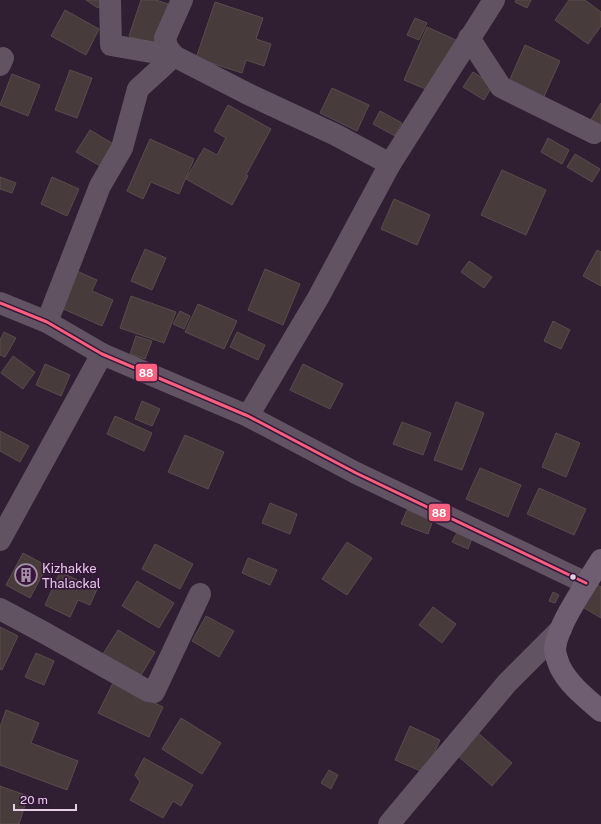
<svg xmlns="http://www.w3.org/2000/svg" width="601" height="824" font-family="'Public Sans',sans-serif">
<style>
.building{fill:#483b3b;stroke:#5a4c4b}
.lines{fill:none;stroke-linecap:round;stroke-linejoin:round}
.street{stroke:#625363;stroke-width:22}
.secondary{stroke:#6f5d71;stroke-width:22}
.bus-1-casing{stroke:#36163a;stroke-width:6}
.bus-1{stroke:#f8607d;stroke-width:3}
.bus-dot{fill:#e3cee5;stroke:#36163a;stroke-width:1.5}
.labels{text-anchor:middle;stroke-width:3.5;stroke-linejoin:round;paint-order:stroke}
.poi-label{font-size:13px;fill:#e3cee5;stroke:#36163a;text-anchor:start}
.line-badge{stroke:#36163a;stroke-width:1.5}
.badge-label{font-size:11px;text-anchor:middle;font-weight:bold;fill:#fff}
</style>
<rect width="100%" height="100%" fill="#301e32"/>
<!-- building -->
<g class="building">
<path d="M 86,0 L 103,0 L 98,8 Z"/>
<path d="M 141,0 L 156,0 L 168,4 L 154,45 L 129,36 Z"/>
<path d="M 516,0 L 531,0 L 527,8 L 515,2 Z"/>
<path d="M 569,0 L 585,0 L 601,12 L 601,26 L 588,44 L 555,20 Z"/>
<path d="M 215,2 L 263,18 L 256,39 L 271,44 L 264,66 L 246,60 L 242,73 L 196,58 Z"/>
<path d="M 65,10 L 99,29 L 86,55 L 51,36 Z"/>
<path d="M 415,18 L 427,23 L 419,40 L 407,35 Z"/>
<path d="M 427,27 L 456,40 L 443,70 L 438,68 L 428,90 L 404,80 Z"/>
<path d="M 525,45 L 560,61 L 542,101 L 507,86 Z"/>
<path d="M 70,70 L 92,78 L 77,118 L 55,110 Z"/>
<path d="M 473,72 L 493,85 L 484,100 L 463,87 Z"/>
<path d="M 12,74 L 40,85 L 28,116 L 0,105 Z"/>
<path d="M 332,88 L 369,105 L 357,131 L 320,113 Z"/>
<path d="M 601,103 L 601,135 L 587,126 Z"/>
<path d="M 228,105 L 271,129 L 246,175 L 248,176 L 232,205 L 186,179 L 204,148 L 217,155 L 226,138 L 214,131 Z"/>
<path d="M 380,111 L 402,123 L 395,136 L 373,124 Z"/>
<path d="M 90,130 L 120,148 L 107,170 L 76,152 Z"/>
<path d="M 548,138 L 569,150 L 562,164 L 541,152 Z"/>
<path d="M 150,139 L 194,159 L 179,194 L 151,182 L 143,199 L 127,191 Z"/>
<path d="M 575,154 L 600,169 L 592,182 L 567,167 Z"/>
<path d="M 502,170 L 546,190 L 526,235 L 481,215 Z"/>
<path d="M 0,177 L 16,183 L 12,193 L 0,189 Z"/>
<path d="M 52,177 L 79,189 L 67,216 L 41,204 Z"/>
<path d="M 394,199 L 430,215 L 417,245 L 381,229 Z"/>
<path d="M 145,249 L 166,258 L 152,290 L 131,281 Z"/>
<path d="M 597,250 L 601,252 L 601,286 L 583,276 Z"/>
<path d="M 469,261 L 492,277 L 484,288 L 461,272 Z"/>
<path d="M 265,269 L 300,284 L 283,325 L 248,310 Z"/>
<path d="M 77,271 L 97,280 L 92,291 L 113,300 L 102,326 L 61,308 Z"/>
<path d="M 131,296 L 176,312 L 164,343 L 120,328 Z"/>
<path d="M 198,304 L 237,321 L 224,349 L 185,332 Z"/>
<path d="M 180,311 L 190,316 L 184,329 L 173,324 Z"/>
<path d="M 553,321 L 570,330 L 561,349 L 544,341 Z"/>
<path d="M 4,332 L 16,338 L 5,357 L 0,355 L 0,340 Z"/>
<path d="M 237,332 L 265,345 L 258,360 L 230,347 Z"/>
<path d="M 136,336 L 152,341 L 145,359 L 130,354 Z"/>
<path d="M 13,356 L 35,372 L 23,389 L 1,373 Z"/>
<path d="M 45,364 L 70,375 L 61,396 L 36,385 Z"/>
<path d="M 303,364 L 343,384 L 330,409 L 290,390 Z"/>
<path d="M 142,401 L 160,409 L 152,426 L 135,419 Z"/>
<path d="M 456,402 L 484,413 L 462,470 L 434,460 Z"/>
<path d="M 115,416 L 152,433 L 144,451 L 107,434 Z"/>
<path d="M 402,422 L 431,433 L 423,455 L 393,444 Z"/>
<path d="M 0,431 L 29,446 L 20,462 L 0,451 Z"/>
<path d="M 556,433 L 580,443 L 566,477 L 542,467 Z"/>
<path d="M 185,435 L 224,452 L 208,489 L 168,472 Z"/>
<path d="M 480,468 L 521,485 L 508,517 L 466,499 Z"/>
<path d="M 539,488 L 586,509 L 574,535 L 527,514 Z"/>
<path d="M 270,503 L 297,514 L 290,534 L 262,523 Z"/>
<path d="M 407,510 L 433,520 L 428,534 L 401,524 Z"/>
<path d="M 460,527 L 474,533 L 468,549 L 452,542 Z"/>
<path d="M 347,542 L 372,558 L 347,595 L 322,579 Z"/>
<path d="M 155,544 L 193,564 L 180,589 L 142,569 Z"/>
<path d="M 23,553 L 47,566 L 30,598 L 6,585 Z"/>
<path d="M 248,558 L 277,570 L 270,585 L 242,573 Z"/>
<path d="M 60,572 L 97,589 L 90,605 L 78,600 L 70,617 L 45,605 Z"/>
<path d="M 589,580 L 601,587 L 601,618 L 576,603 Z"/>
<path d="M 137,581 L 174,603 L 159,628 L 122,606 Z"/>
<path d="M 553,592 L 559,595 L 555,603 L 549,601 Z"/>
<path d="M 433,607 L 456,624 L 442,643 L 419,625 Z"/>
<path d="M 206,616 L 234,631 L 219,657 L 192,641 Z"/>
<path d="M 0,627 L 18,636 L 2,670 L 0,669 Z"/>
<path d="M 118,630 L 155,652 L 140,677 L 103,654 Z"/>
<path d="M 36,653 L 54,661 L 44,685 L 25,677 Z"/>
<path d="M 113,683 L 163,707 L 149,737 L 98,713 Z"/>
<path d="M 6,710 L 39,723 L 31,743 L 78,761 L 67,790 L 0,765 L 0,727 Z"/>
<path d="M 181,718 L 221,743 L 202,774 L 162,749 Z"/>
<path d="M 410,726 L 440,740 L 425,773 L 395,760 Z"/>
<path d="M 477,732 L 512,763 L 492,786 L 457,755 Z"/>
<path d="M 144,758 L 193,785 L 181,806 L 173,801 L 163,818 L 130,800 L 140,782 L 135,775 Z"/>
<path d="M 329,770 L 338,775 L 331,789 L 321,783 Z"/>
<path d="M 0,786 L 28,796 L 19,824 L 0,824 Z"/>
</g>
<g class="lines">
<!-- street -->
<g class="street">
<path d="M 110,0 L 111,45 L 174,56"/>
<path d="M 182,0 L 165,38 L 167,47 L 174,56 L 248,94 L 336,135 L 390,164"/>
<path d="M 469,38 L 501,87 L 594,133"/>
<path d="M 0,65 L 3,58"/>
<path d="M 0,303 L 47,322 L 102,354 L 248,416 L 356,473 L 586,583"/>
<path d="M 47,322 L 100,186 L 122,148 L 138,89 L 174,56"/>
<path d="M 248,416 L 318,298 L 390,164 L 494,0"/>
<path d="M 0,540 L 102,354"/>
<path d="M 0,609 L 43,632 L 148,691 L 154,692 L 200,594"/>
<path d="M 389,824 L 507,683 L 561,629"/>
</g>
<!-- secondary -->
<path class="secondary" d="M 601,560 C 588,581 557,625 555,649 C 555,654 558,662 560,667 C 569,685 586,698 601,711"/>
<!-- bus-1 casing -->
<g class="bus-1-casing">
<path id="bus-1" d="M 0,303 L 47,322 L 102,354 L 248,416 L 356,473 L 586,583"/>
</g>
<!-- bus-1 -->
<use href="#bus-1" class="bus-1"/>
</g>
<!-- icons -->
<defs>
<g id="building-ring" transform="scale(1.15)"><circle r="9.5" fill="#36163a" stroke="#a490a6" stroke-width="1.5"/><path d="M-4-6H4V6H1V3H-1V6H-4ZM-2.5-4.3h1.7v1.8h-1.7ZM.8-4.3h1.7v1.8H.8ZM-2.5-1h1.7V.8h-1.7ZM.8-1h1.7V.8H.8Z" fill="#a490a6"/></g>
</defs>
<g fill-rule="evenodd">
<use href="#building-ring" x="26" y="575"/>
</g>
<!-- markers -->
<circle class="bus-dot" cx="573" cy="577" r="3.5"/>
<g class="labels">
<!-- poi labels -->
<g class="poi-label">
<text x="42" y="573">Kizhakke<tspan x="42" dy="15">Thalackal</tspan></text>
</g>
</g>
<g class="line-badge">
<rect x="135" y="363" width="23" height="19" rx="4" fill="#f8607d"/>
<rect x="428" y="503" width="23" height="19" rx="4" fill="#f8607d"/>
</g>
<g class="badge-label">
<text x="146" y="377">88</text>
<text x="439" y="517">88</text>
</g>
<!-- scale -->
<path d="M14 804v6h62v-6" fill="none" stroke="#e3cee5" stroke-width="2"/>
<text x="20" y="804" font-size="12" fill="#e3cee5" stroke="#36163a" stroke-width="3" paint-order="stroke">20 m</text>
</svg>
